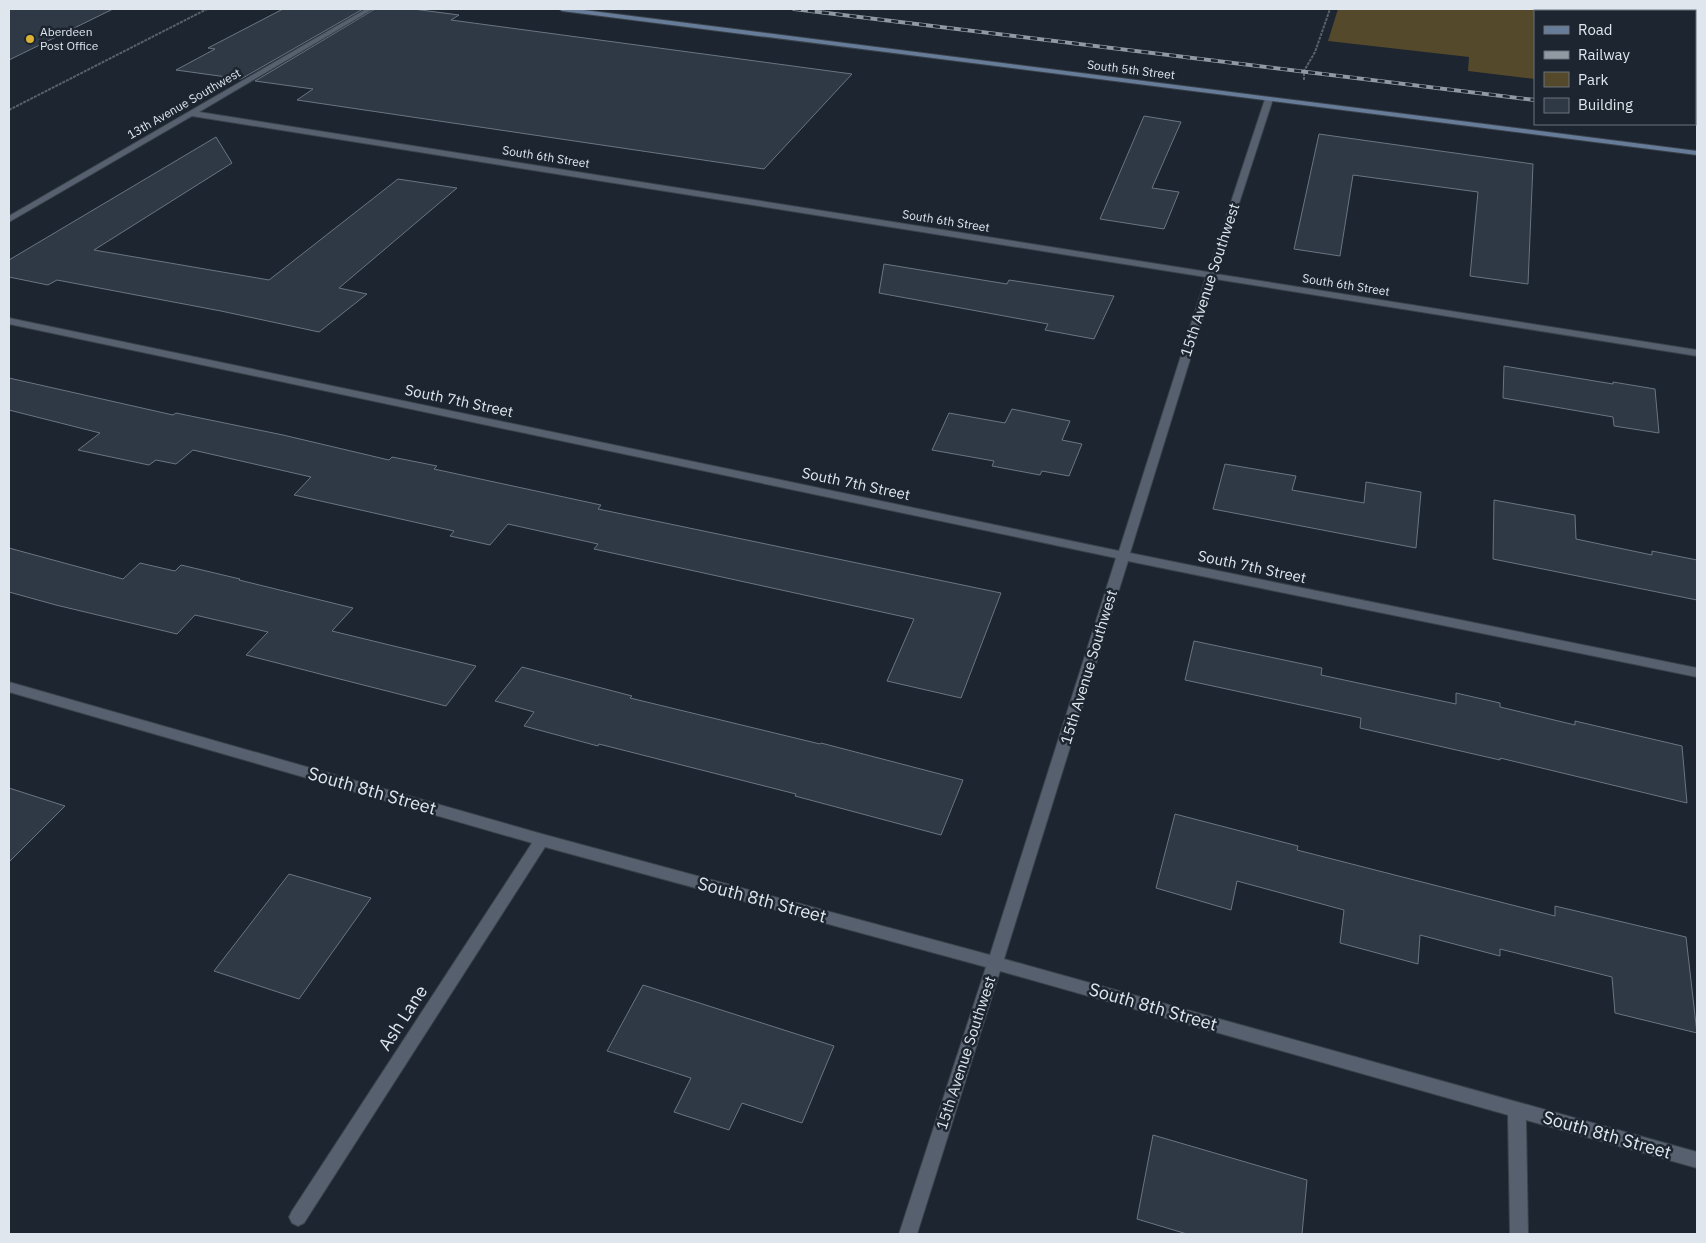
<svg xmlns="http://www.w3.org/2000/svg" width="1706" height="1243" font-family="'IBM Plex Sans',sans-serif">
<style>
.green{fill:#54492a}
.building{fill:#2f3945;stroke:#6a7583}
.lines{fill:none;stroke-linecap:round;stroke-linejoin:round}
.minor-casing{stroke:#3a424b;stroke-width:2}
.secondary-casing{stroke:#3a424b;stroke-width:2}
.path{stroke:#59616b;stroke-width:2;stroke-dasharray:3 1;stroke-linecap:butt}
.minor{fill:#56606e;fill-rule:evenodd}
.secondary{fill:#667c99;fill-rule:evenodd}
.rail-casing{stroke:#9199a2;stroke-width:4}
.rail{stroke:#1c2530;stroke-width:2.5;stroke-dasharray:7;stroke-linecap:butt}
.poi-dot{fill:#dbb233;stroke:#1c2530;stroke-width:2}
.labels{text-anchor:middle;stroke-width:5;stroke-linejoin:round;paint-order:stroke}
.far-poi-label{font-size:12px;fill:#dfe6ee;stroke:#1c2530;text-anchor:start}
.far-street-label{font-size:12px;fill:#dfe6ee;stroke:#1c2530}
.street-label{font-size:15px;fill:#dfe6ee;stroke:#1c2530}
.near-street-label{font-size:18px;fill:#dfe6ee;stroke:#1c2530}
</style>
<rect width="100%" height="100%" fill="#1c2530"/>
<!-- green -->
<path class="green" d="M 1338,9 L 1623,9 L 1642,11 L 1535,11 L 1535,79 L 1468,71 L 1469,57 L 1328,41 Z"/>
<!-- building -->
<g class="building">
<path d="M 9,9 L 113,9 L 9,60 Z"/>
<path d="M 283,9 L 363,9 L 241,79 L 176,70 L 215,49 L 208,48 Z"/>
<path d="M 375,9 L 413,9 L 459,15 L 451,20 L 852,74 L 764,169 L 297,100 L 313,89 L 255,81 Z"/>
<path d="M 1144,116 L 1181,122 L 1152,188 L 1179,192 L 1164,229 L 1100,219 Z"/>
<path d="M 1319,134 L 1533,164 L 1528,284 L 1470,276 L 1478,192 L 1353,175 L 1340,256 L 1294,249 Z"/>
<path d="M 216,137 L 232,163 L 94,250 L 269,280 L 398,179 L 457,188 L 339,288 L 367,294 L 319,332 L 221,311 L 57,280 L 48,285 L 9,277 L 9,260 Z"/>
<path d="M 884,264 L 1007,284 L 1009,280 L 1114,296 L 1094,339 L 1045,330 L 1048,324 L 879,293 Z"/>
<path d="M 1504,366 L 1613,384 L 1613,382 L 1655,389 L 1659,433 L 1614,426 L 1613,417 L 1503,398 Z"/>
<path d="M 9,378 L 173,415 L 176,413 L 283,435 L 389,460 L 392,457 L 437,466 L 434,469 L 601,505 L 598,509 L 1001,593 L 961,698 L 887,681 L 914,619 L 594,549 L 598,544 L 508,524 L 490,545 L 450,536 L 454,531 L 294,495 L 311,477 L 193,450 L 176,464 L 156,460 L 149,465 L 78,450 L 100,433 L 9,410 Z"/>
<path d="M 1012,409 L 1070,421 L 1062,440 L 1082,444 L 1069,476 L 1042,471 L 1040,475 L 992,466 L 994,461 L 932,450 L 949,413 L 1005,423 Z"/>
<path d="M 1225,464 L 1296,476 L 1292,490 L 1364,503 L 1366,482 L 1421,492 L 1416,548 L 1213,509 Z"/>
<path d="M 1494,500 L 1575,515 L 1576,539 L 1652,555 L 1652,551 L 1697,560 L 1697,600 L 1493,559 Z"/>
<path d="M 9,548 L 123,579 L 140,563 L 175,571 L 181,565 L 240,579 L 239,580 L 353,608 L 332,631 L 476,666 L 446,706 L 324,675 L 246,655 L 268,632 L 195,615 L 177,634 L 56,605 L 9,592 Z"/>
<path d="M 1194,641 L 1322,668 L 1321,675 L 1456,704 L 1456,693 L 1500,703 L 1500,707 L 1575,725 L 1575,721 L 1682,746 L 1687,803 L 1500,758 L 1500,760 L 1360,728 L 1361,718 L 1185,680 Z"/>
<path d="M 522,667 L 632,696 L 630,698 L 820,744 L 821,743 L 963,780 L 941,835 L 795,796 L 796,794 L 599,744 L 598,746 L 524,726 L 534,712 L 495,701 Z"/>
<path d="M 9,788 L 65,806 L 9,862 Z"/>
<path d="M 1175,814 L 1298,846 L 1297,850 L 1555,916 L 1555,906 L 1686,937 L 1697,1033 L 1615,1013 L 1612,977 L 1500,949 L 1500,956 L 1420,935 L 1418,964 L 1340,943 L 1344,910 L 1237,881 L 1231,910 L 1156,888 Z"/>
<path d="M 289,874 L 371,898 L 299,999 L 214,971 Z"/>
<path d="M 643,985 L 834,1046 L 802,1123 L 742,1103 L 729,1130 L 674,1112 L 691,1078 L 607,1051 Z"/>
<path d="M 1153,1135 L 1307,1180 L 1302,1234 L 1187,1234 L 1137,1219 Z"/>
</g>
<g class="lines">
<!-- minor casing -->
<g class="minor-casing">
<path id="minor" d="M 366,9 L 373,9 L 199,112 L 1208,272 L 1265,99 L 1269,97 L 1273,99 L 1216,274 L 1697,350 L 1697,356 L 1215,279 L 1130,553 L 1697,668 L 1697,677 L 1128,561 L 1004,959 L 1697,1152 L 1697,1168 L 1526,1120 L 1528,1234 L 1510,1234 L 1508,1115 L 1000,971 L 917,1234 L 899,1234 L 986,967 L 545,847 L 304,1223 L 298,1226 L 292,1223 L 289,1217 L 292,1211 L 532,843 L 9,692 L 9,682 L 542,834 L 990,955 L 1116,558 L 9,324 L 9,318 L 1119,551 L 1206,277 L 192,116 L 9,222 L 9,216 Z"/>
</g>
<!-- secondary casing -->
<g class="secondary-casing">
<path id="secondary" d="M 559,9 L 576,9 L 1697,151 L 1697,155 L 562,11 Z"/>
</g>
<!-- path -->
<g class="path">
<path d="M 1304,80 L 1304,71 L 1315,52 L 1330,9"/>
<path d="M 9,110 L 207,9"/>
</g>
<!-- minor -->
<use href="#minor" class="minor"/>
<!-- secondary -->
<use href="#secondary" class="secondary"/>
<!-- rail casing -->
<g class="rail-casing">
<g id="rail">
<path d="M 794,9 L 1535,100"/>
<path d="M 1695,120 L 1697,120"/>
</g>
</g>
<!-- rail -->
<use href="#rail" class="rail"/>
</g>
<!-- markers -->
<circle class="poi-dot" cx="30" cy="39" r="5"/>
<g class="labels">
<!-- far-poi labels -->
<g class="far-poi-label">
<text x="40" y="36">Aberdeen<tspan x="40" dy="14">Post Office</tspan></text>
</g>
<!-- far-street labels -->
<g class="far-street-label">
<text transform="translate(1131 70) rotate(7)" y="4">South 5th Street</text>
<text transform="translate(184 104) rotate(-30)" y="4">13th Avenue Southwest</text>
<text transform="translate(546 157) rotate(9)" y="4">South 6th Street</text>
<text transform="translate(946 221) rotate(9)" y="4">South 6th Street</text>
<text transform="translate(1346 285) rotate(9)" y="4">South 6th Street</text>
</g>
<!-- street labels -->
<g class="street-label">
<text transform="translate(1210 280) rotate(-72)" y="5">15th Avenue Southwest</text>
<text transform="translate(459 401) rotate(12)" y="5">South 7th Street</text>
<text transform="translate(856 484) rotate(12)" y="5">South 7th Street</text>
<text transform="translate(1252 567) rotate(12)" y="5">South 7th Street</text>
<text transform="translate(1089 667) rotate(-73)" y="5">15th Avenue Southwest</text>
<text transform="translate(966 1053) rotate(-72)" y="5">15th Avenue Southwest</text>
</g>
<!-- near-street labels -->
<g class="near-street-label">
<text transform="translate(372 791) rotate(16)" y="6">South 8th Street</text>
<text transform="translate(762 900) rotate(15)" y="6">South 8th Street</text>
<text transform="translate(1153 1007) rotate(16)" y="6">South 8th Street</text>
<text transform="translate(403 1018) rotate(-57)" y="6">Ash Lane</text>
<text transform="translate(1607 1135) rotate(16)" y="6">South 8th Street</text>
</g>
</g>
<!-- border -->
<rect width="1706" height="1243" fill="none" stroke="#dfe6ee" stroke-width="20"/>
<!-- legend -->
<rect x="1534" y="10" width="162" height="115" fill="#1c2530" stroke="#6a727c"/>
<rect x="1544" y="26" width="25" height="8" fill="#667c99" stroke="#6a727c"/>
<text x="1578" y="35" font-size="15" fill="#dfe6ee">Road</text>
<rect x="1544" y="51" width="25" height="8" fill="#9199a2" stroke="#6a727c"/>
<text x="1578" y="60" font-size="15" fill="#dfe6ee">Railway</text>
<rect x="1544" y="72" width="25" height="15" fill="#54492a" stroke="#6a727c"/>
<text x="1578" y="85" font-size="15" fill="#dfe6ee">Park</text>
<rect x="1544" y="98" width="25" height="15" fill="#2f3945" stroke="#6a727c"/>
<text x="1578" y="110" font-size="15" fill="#dfe6ee">Building</text>
</svg>
